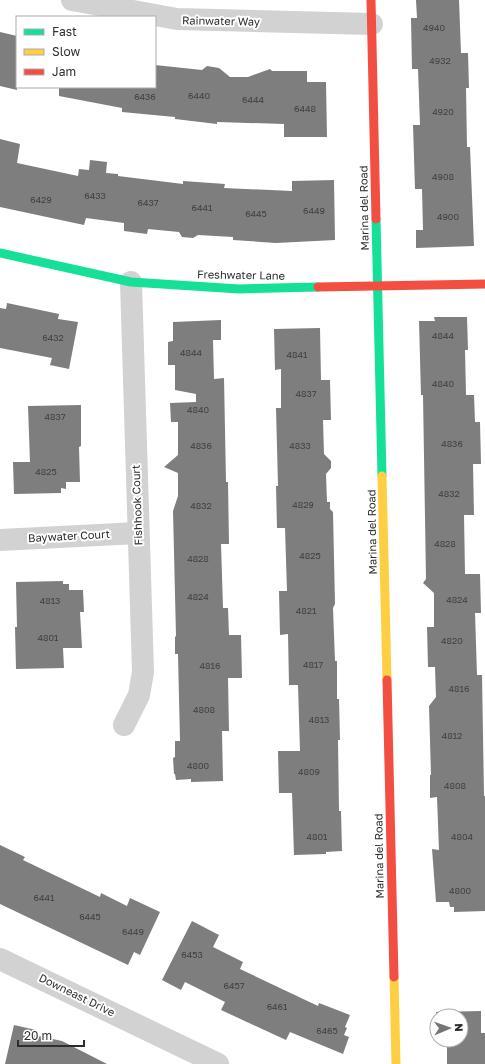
<svg xmlns="http://www.w3.org/2000/svg" width="485" height="1064" font-family="'Golos Text',sans-serif">
<style>
.building{fill:#7e7e7e}
.lines{fill:none;stroke-linecap:round;stroke-linejoin:round}
.street{stroke:#d2d2d2;stroke-width:22}
.fast{stroke:#16e098;stroke-width:9}
.slow{stroke:#ffcf43;stroke-width:9}
.jam{stroke:#f24e42;stroke-width:9}
.labels{text-anchor:middle;stroke-width:4;stroke-linejoin:round;paint-order:stroke}
.number-label{font-size:9px;fill:#414141}
.street-label{font-size:11px;fill:#2d2d2d;stroke:#fff}
</style>
<rect width="100%" height="100%" fill="#fff"/>
<!-- building -->
<g class="building">
<path d="M 416,0 L 459,0 L 461,53 L 468,53 L 469,88 L 466,88 L 467,147 L 470,147 L 474,246 L 416,248 L 416,230 L 423,230 L 422,189 L 415,189 L 413,125 L 420,125 L 418,69 L 412,69 L 411,18 L 417,18 Z"/>
<path d="M 0,32 L 17,36 L 17,90 L 0,86 Z"/>
<path d="M 155,65 L 202,70 L 207,66 L 219,68 L 230,77 L 248,77 L 270,69 L 272,71 L 307,71 L 307,82 L 326,82 L 327,137 L 284,137 L 284,124 L 217,122 L 217,124 L 175,119 L 175,117 L 122,112 L 122,108 L 59,96 L 59,87 L 155,87 Z"/>
<path d="M 0,139 L 20,144 L 17,163 L 78,176 L 79,169 L 89,170 L 90,160 L 107,162 L 106,173 L 118,174 L 118,176 L 183,184 L 183,181 L 225,184 L 224,188 L 292,191 L 292,181 L 334,180 L 335,240 L 276,243 L 233,240 L 233,237 L 198,235 L 193,238 L 182,237 L 179,232 L 148,229 L 147,234 L 124,231 L 124,223 L 86,218 L 84,225 L 0,207 Z"/>
<path d="M 7,303 L 59,314 L 58,319 L 78,322 L 69,369 L 50,365 L 52,358 L 0,348 L 0,308 L 6,309 Z"/>
<path d="M 434,317 L 467,317 L 468,350 L 465,350 L 466,395 L 474,395 L 475,422 L 480,422 L 481,464 L 473,464 L 474,515 L 464,515 L 465,574 L 480,574 L 481,613 L 475,613 L 477,675 L 482,675 L 484,796 L 485,796 L 485,911 L 454,912 L 454,907 L 450,907 L 449,902 L 436,902 L 432,849 L 439,850 L 437,797 L 430,798 L 430,775 L 431,775 L 429,706 L 436,697 L 435,667 L 428,667 L 427,627 L 434,627 L 434,593 L 423,583 L 426,579 L 423,395 L 421,395 L 419,321 L 435,321 Z"/>
<path d="M 221,320 L 221,340 L 213,340 L 214,379 L 224,378 L 226,482 L 228,482 L 229,544 L 221,544 L 223,608 L 228,608 L 229,635 L 241,635 L 242,678 L 228,678 L 229,731 L 222,731 L 223,781 L 191,782 L 191,779 L 176,780 L 175,774 L 174,774 L 173,758 L 175,757 L 175,741 L 180,741 L 178,654 L 175,654 L 175,637 L 176,636 L 173,511 L 178,496 L 178,473 L 164,467 L 178,455 L 178,422 L 171,422 L 170,403 L 196,402 L 196,394 L 175,390 L 175,365 L 168,365 L 168,342 L 173,341 L 173,322 Z"/>
<path d="M 320,328 L 321,380 L 330,380 L 331,420 L 323,420 L 324,454 L 331,461 L 331,468 L 326,474 L 327,502 L 330,502 L 330,509 L 333,512 L 335,604 L 333,608 L 335,661 L 337,661 L 337,699 L 339,699 L 340,740 L 338,740 L 339,811 L 341,811 L 342,851 L 326,852 L 326,854 L 294,855 L 292,793 L 279,793 L 278,751 L 300,751 L 298,685 L 289,685 L 288,634 L 280,635 L 279,591 L 287,591 L 285,528 L 277,528 L 276,486 L 278,486 L 276,408 L 281,408 L 281,369 L 275,370 L 274,329 Z"/>
<path d="M 81,405 L 81,446 L 79,447 L 80,482 L 66,482 L 66,489 L 61,488 L 61,493 L 14,494 L 13,462 L 30,462 L 28,406 Z"/>
<path d="M 63,581 L 63,584 L 69,584 L 69,590 L 83,590 L 84,612 L 80,612 L 82,648 L 63,648 L 64,668 L 16,669 L 15,627 L 17,627 L 16,582 Z"/>
<path d="M 0,845 L 25,857 L 23,860 L 100,897 L 101,893 L 127,906 L 130,898 L 160,912 L 140,955 L 134,952 L 128,965 L 0,904 Z"/>
<path d="M 192,921 L 219,935 L 213,947 L 243,962 L 240,969 L 318,1006 L 319,1003 L 350,1015 L 345,1027 L 347,1028 L 344,1035 L 349,1037 L 343,1054 L 290,1032 L 286,1040 L 221,1010 L 225,1002 L 185,982 L 181,990 L 162,980 Z"/>
<path d="M 481,1011 L 481,1033 L 485,1033 L 485,1064 L 447,1064 L 447,1045 L 442,1045 L 442,1040 L 461,1040 L 461,1016 L 437,1016 L 437,1033 L 436,1012 Z"/>
<path d="M 14,1025 L 36,1030 L 34,1035 L 62,1041 L 107,1064 L 5,1064 Z"/>
</g>
<g class="lines">
<!-- street -->
<g class="street">
<path d="M 72,0 L 177,19 L 372,24"/>
<path d="M 0,540 L 138,533"/>
<path d="M 124,725 L 139,695 L 143,672 L 131,282"/>
<path d="M 0,959 L 218,1064"/>
</g>
<!-- fast -->
<g class="fast">
<path d="M 376,219 L 382,476"/>
<path d="M 0,253 L 131,282 L 239,289 L 318,287"/>
</g>
<!-- slow -->
<g class="slow">
<path d="M 382,476 L 387,680"/>
<path d="M 394,977 L 396,1064"/>
</g>
<!-- jam -->
<g class="jam">
<path d="M 371,0 L 376,219"/>
<path d="M 318,287 L 485,284"/>
<path d="M 387,680 L 394,977"/>
</g>
</g>
<g class="labels">
<!-- number labels -->
<g class="number-label">
<text x="434" y="31">4940</text>
<text x="440" y="64">4932</text>
<text x="199" y="99">6440</text>
<text x="145" y="100">6436</text>
<text x="253" y="103">6444</text>
<text x="305" y="112">6448</text>
<text x="443" y="115">4920</text>
<text x="443" y="180">4908</text>
<text x="95" y="199">6433</text>
<text x="41" y="203">6429</text>
<text x="148" y="206">6437</text>
<text x="202" y="211">6441</text>
<text x="314" y="214">6449</text>
<text x="256" y="217">6445</text>
<text x="448" y="220">4900</text>
<text x="443" y="339">4844</text>
<text x="53" y="341">6432</text>
<text x="191" y="356">4844</text>
<text x="297" y="358">4841</text>
<text x="443" y="387">4840</text>
<text x="306" y="397">4837</text>
<text x="198" y="413">4840</text>
<text x="55" y="420">4837</text>
<text x="452" y="447">4836</text>
<text x="201" y="449">4836</text>
<text x="300" y="449">4833</text>
<text x="46" y="475">4825</text>
<text x="449" y="497">4832</text>
<text x="303" y="508">4829</text>
<text x="201" y="509">4832</text>
<text x="445" y="547">4828</text>
<text x="310" y="559">4825</text>
<text x="198" y="562">4828</text>
<text x="198" y="600">4824</text>
<text x="457" y="603">4824</text>
<text x="50" y="604">4813</text>
<text x="306" y="614">4821</text>
<text x="48" y="641">4801</text>
<text x="452" y="644">4820</text>
<text x="313" y="668">4817</text>
<text x="210" y="669">4816</text>
<text x="459" y="692">4816</text>
<text x="204" y="713">4808</text>
<text x="319" y="723">4813</text>
<text x="452" y="739">4812</text>
<text x="198" y="769">4800</text>
<text x="309" y="775">4809</text>
<text x="455" y="789">4808</text>
<text x="317" y="840">4801</text>
<text x="462" y="840">4804</text>
<text x="460" y="894">4800</text>
<text x="44" y="901">6441</text>
<text x="90" y="920">6445</text>
<text x="133" y="935">6449</text>
<text x="192" y="958">6453</text>
<text x="234" y="989">6457</text>
<text x="277" y="1010">6461</text>
<text x="327" y="1034">6465</text>
</g>
<!-- street labels -->
<g class="street-label">
<text transform="translate(221 21) rotate(1)" y="4">Rainwater Way</text>
<text transform="translate(364 208) rotate(-91)" y="4">Marina del Road</text>
<text transform="translate(241 275) rotate(1)" y="4">Freshwater Lane</text>
<text transform="translate(137 505) rotate(-92)" y="4">Fishhook Court</text>
<text transform="translate(372 532) rotate(-91)" y="4">Marina del Road</text>
<text transform="translate(69 536) rotate(-3)" y="4">Baywater Court</text>
<text transform="translate(379 856) rotate(-91)" y="4">Marina del Road</text>
<text transform="translate(77 995) rotate(26)" y="4">Downeast Drive</text>
</g>
</g>
<!-- legend -->
<rect x="16" y="16" width="140" height="72" fill="#ffffff" stroke="#ababab"/>
<rect x="24" y="29" width="20" height="6" fill="#16e098" stroke="#ababab"/>
<text x="52" y="36" font-size="12" fill="#2d2d2d">Fast</text>
<rect x="24" y="49" width="20" height="6" fill="#ffcf43" stroke="#ababab"/>
<text x="52" y="56" font-size="12" fill="#2d2d2d">Slow</text>
<rect x="24" y="69" width="20" height="6" fill="#f24e42" stroke="#ababab"/>
<text x="52" y="76" font-size="12" fill="#2d2d2d">Jam</text>
<!-- north arrow -->
<g transform="translate(449 1028) rotate(88)"><circle r="19" fill="#ffffff" stroke="#ababab"/>
<path d="M0-3L7 15L0 10L-7 15Z" fill="#767676"/>
<text y="-6" font-size="11" font-weight="bold" text-anchor="middle" fill="#2d2d2d">N</text>
</g>
<!-- scale -->
<path d="M18 1040v6h66v-6" fill="none" stroke="#2d2d2d" stroke-width="2"/>
<text x="24" y="1040" font-size="12" fill="#2d2d2d" stroke="#ffffff" stroke-width="3" paint-order="stroke">20 m</text>
</svg>
